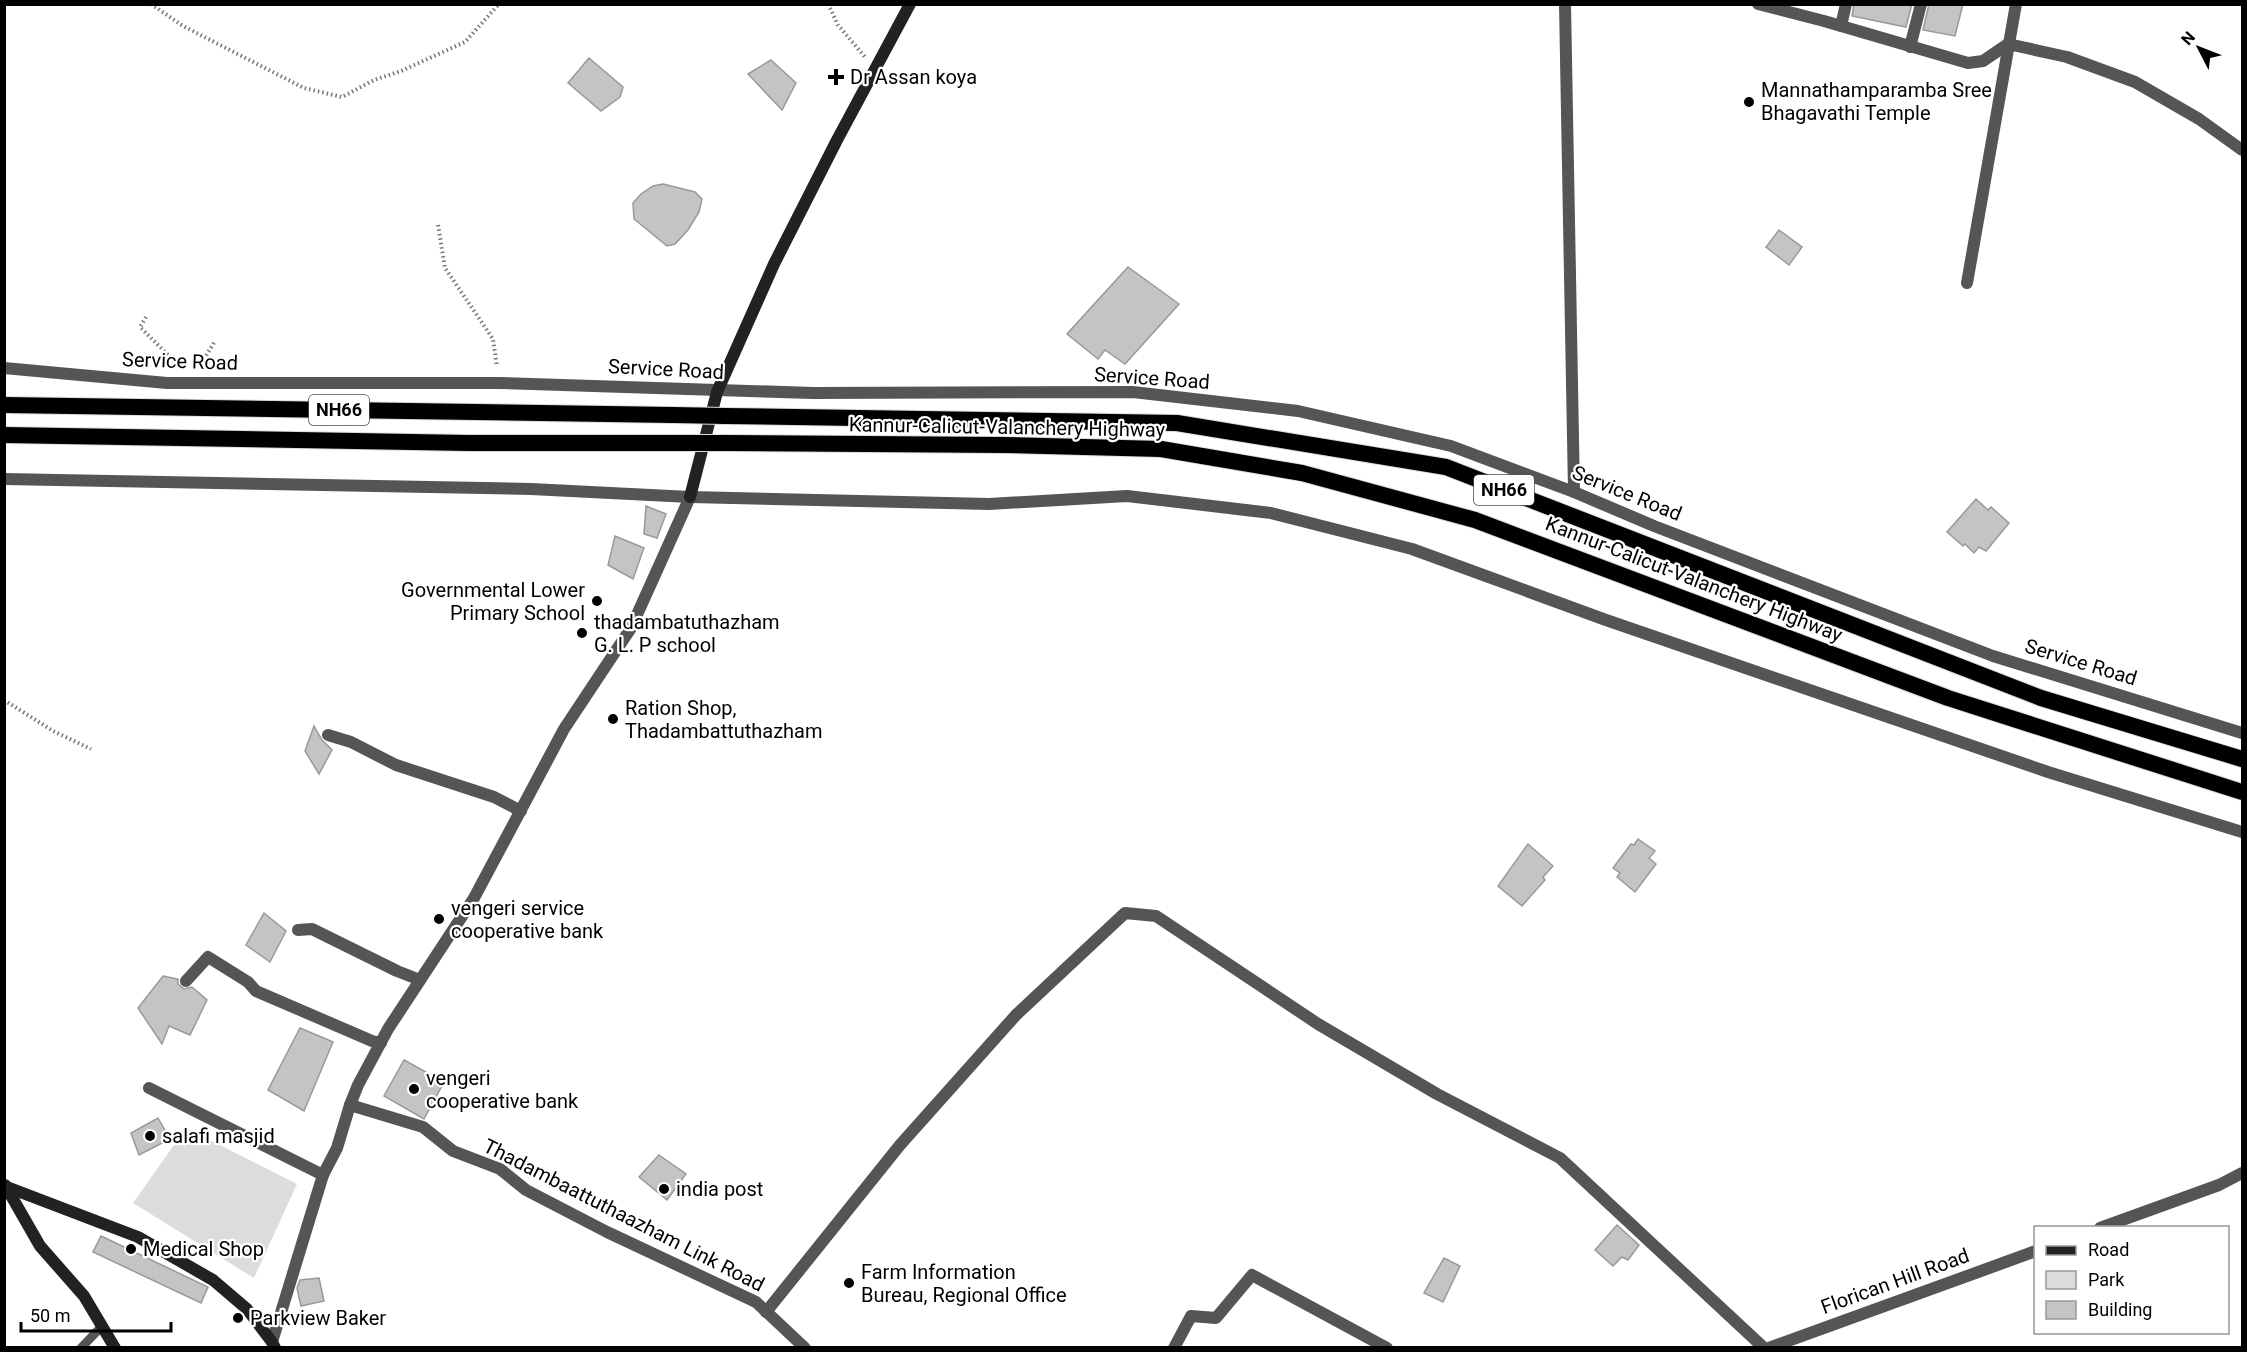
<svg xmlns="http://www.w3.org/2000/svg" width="2247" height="1352" font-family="Roboto,sans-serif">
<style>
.green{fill:#dcdcdc}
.building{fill:#c4c4c4;stroke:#999;stroke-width:1.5}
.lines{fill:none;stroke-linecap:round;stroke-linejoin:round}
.trunk-casing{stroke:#dbdbdb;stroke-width:18}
.path{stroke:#777;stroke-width:4;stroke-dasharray:1.5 3;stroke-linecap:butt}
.service{stroke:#555;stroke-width:9}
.minor{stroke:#555;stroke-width:12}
.tertiary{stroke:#555;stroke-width:12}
.secondary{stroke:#222;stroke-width:12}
.trunk{stroke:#000;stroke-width:16}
.trunk-bridge-casing{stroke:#dbdbdb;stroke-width:18;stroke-linecap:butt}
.trunk-bridge{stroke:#000;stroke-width:16}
.poi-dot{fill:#000;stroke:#fff;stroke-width:2}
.labels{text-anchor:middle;stroke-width:4.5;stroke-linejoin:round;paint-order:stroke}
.shield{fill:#fff;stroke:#4c4c4c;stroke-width:1.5}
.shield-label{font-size:18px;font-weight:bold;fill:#000}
.poi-label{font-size:20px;fill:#000;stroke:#fff;text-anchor:start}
.street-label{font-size:20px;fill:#000;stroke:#fff}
</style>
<rect width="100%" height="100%" fill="#fff"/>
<!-- green -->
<path class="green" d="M 186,1128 L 297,1184 L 254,1278 L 133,1203 Z"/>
<!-- building -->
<g class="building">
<path d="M 1854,4 L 1912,4 L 1906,27 L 1852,16 Z"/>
<path d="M 1929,4 L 1963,4 L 1955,36 L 1923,30 Z"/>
<path d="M 589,58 L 623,87 L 620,97 L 601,111 L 568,83 Z"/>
<path d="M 771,60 L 796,83 L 782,110 L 748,74 Z"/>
<path d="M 663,184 L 695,192 L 702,199 L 699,212 L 688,230 L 675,244 L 667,246 L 634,219 L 633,203 L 641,194 L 653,186 Z"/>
<path d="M 1779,230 L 1802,247 L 1789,265 L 1766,247 Z"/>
<path d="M 1128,267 L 1179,304 L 1125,364 L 1105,350 L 1098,359 L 1067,334 Z"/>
<path d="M 1976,499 L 1988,510 L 1991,507 L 2009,523 L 1986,551 L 1979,547 L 1974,553 L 1965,544 L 1963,546 L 1947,532 Z"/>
<path d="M 646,506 L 666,514 L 657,538 L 644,534 Z"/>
<path d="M 615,536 L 644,548 L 633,579 L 608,565 Z"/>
<path d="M 314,726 L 322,740 L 332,750 L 319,774 L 305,751 Z"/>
<path d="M 1638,839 L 1655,851 L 1649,858 L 1656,864 L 1635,892 L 1617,877 L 1620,873 L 1613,868 L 1631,844 L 1634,845 Z"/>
<path d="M 1528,844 L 1553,866 L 1543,877 L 1545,880 L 1522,906 L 1498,886 Z"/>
<path d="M 264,913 L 286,931 L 270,962 L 246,945 Z"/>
<path d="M 163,976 L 178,979 L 178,984 L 184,989 L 192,987 L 207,1000 L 190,1035 L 169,1026 L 162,1044 L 138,1008 Z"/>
<path d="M 300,1028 L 333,1042 L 304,1111 L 268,1090 Z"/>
<path d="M 404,1060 L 444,1082 L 424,1119 L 384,1096 Z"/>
<path d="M 158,1118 L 170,1139 L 139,1155 L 131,1133 Z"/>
<path d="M 659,1155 L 686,1174 L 667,1200 L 639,1177 Z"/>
<path d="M 1617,1225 L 1639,1245 L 1628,1260 L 1622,1257 L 1613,1266 L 1595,1250 Z"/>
<path d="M 101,1236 L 208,1287 L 201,1303 L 93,1252 Z"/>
<path d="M 1444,1258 L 1460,1266 L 1443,1302 L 1424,1293 Z"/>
<path d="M 319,1278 L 324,1301 L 301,1306 L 297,1288 L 300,1280 Z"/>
</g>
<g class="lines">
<!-- trunk casing -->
<g class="trunk-casing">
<g id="trunk">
<path d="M 4,405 L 673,415"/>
<path d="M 725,416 L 1177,423 L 1446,467 L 2041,698 L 2242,759"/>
<path d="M 4,435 L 469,443 L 664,443"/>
<path d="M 728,443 L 1004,445 L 1161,449 L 1302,473 L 1475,520 L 1948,698 L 2242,792"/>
</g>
</g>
<!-- path -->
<g class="path">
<path d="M 151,4 L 183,26 L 304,88 L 342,97 L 374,80 L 401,71 L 465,42 L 499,4"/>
<path d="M 828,4 L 838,25 L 865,57"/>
<path d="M 438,225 L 445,268 L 493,339 L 497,367"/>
<path d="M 146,317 L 140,327 L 180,367"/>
<path d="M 199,367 L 215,341"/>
<path d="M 4,700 L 53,731 L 91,749"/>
</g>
<!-- service -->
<path class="service" d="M 81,1348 L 102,1326"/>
<!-- minor -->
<g class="minor">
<path d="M 1565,4 L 1574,492"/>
<path d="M 1758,4 L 1824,21 L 1968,63 L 1983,61 L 2008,44 L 2067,57 L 2135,82 L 2199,119 L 2242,150"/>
<path d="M 1841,26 L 1846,4"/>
<path d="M 1910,47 L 1921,4"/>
<path d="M 1967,283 L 2016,4"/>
<path d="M 328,735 L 351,742 L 396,765 L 494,797 L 521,811"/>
<path d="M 298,930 L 312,929 L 397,971 L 420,980"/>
<path d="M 186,981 L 208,957 L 248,982 L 256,991 L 372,1041 L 381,1043"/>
<path d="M 149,1088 L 323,1175"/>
<path d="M 350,1105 L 423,1127 L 453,1151 L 500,1169 L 526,1190 L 607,1232 L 756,1302 L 805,1348"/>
<path d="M 766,1312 L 900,1145 L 1016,1015 L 1125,913 L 1156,916 L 1318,1024 L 1437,1094 L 1560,1158 L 1764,1348"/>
<path d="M 1174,1348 L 1191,1316 L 1216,1318 L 1252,1275 L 1387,1348"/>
</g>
<!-- tertiary -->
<g class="tertiary">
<path d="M 4,368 L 167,383 L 499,383 L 813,393 L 1133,392 L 1298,411 L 1451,446 L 1574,492 L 1654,526 L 1993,656 L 2242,733"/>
<path d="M 4,479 L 531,489 L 690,497 L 989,504 L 1127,496 L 1271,513 L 1412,549 L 1606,620 L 2048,772 L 2242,832"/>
<path d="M 2100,1228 L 2219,1185 L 2242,1173"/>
<path d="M 272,1342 L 323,1175 L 337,1148 L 350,1105 L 358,1085 L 388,1029 L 474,898 L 564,729 L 631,628 L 690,497"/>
<path d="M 1769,1348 L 2036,1251"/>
</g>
<!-- secondary -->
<g class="secondary">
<path d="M 690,497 L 717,392 L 774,264 L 837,140 L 910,4"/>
<path d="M 5,1185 L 40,1246 L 84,1296 L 115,1348"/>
<path d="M 7,1187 L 138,1237 L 213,1280 L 247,1309 L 272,1342 L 275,1348"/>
</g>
<!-- trunk -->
<use href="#trunk" class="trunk"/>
<!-- trunk-bridge casing -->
<g class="trunk-bridge-casing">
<g id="trunk-bridge">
<path d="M 673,415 L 725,416"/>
<path d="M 664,443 L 728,443"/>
</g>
</g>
<!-- trunk-bridge -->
<use href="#trunk-bridge" class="trunk-bridge"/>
</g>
<!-- markers -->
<g class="poi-dot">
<path d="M833 68h6v6h6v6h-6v6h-6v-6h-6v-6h6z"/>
<circle cx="1749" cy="102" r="6"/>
<circle cx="597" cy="601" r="6"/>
<circle cx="582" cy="633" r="6"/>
<circle cx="613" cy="719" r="6"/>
<circle cx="439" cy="919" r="6"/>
<circle cx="414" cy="1089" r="6"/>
<circle cx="150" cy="1136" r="6"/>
<circle cx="664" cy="1189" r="6"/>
<circle cx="131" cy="1249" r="6"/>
<circle cx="849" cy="1283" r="6"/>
<circle cx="238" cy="1318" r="6"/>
</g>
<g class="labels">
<!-- shield labels -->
<g class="shield">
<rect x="309" y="395" width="60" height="30" rx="4.5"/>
<rect x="1474" y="475" width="60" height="30" rx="4.5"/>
</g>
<g class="shield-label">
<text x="339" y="416">NH66</text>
<text x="1504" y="496">NH66</text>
</g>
<!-- poi labels -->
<g class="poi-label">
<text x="850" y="84">Dr Assan koya</text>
<text x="1761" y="97">Mannathamparamba Sree<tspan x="1761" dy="23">Bhagavathi Temple</tspan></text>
<text x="585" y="597" text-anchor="end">Governmental Lower<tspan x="585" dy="23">Primary School</tspan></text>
<text x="594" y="629">thadambatuthazham<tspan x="594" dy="23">G. L. P school</tspan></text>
<text x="625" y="715">Ration Shop,<tspan x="625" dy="23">Thadambattuthazham</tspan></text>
<text x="451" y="915">vengeri service<tspan x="451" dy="23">cooperative bank</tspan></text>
<text x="426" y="1085">vengeri<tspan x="426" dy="23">cooperative bank</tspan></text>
<text x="162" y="1143">salafi masjid</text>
<text x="676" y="1196">india post</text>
<text x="143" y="1256">Medical Shop</text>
<text x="861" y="1279">Farm Information<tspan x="861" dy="23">Bureau, Regional Office</tspan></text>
<text x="250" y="1325">Parkview Baker</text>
</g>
<!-- street labels -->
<g class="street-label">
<text transform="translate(180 361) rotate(2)" y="7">Service Road</text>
<text transform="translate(666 369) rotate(3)" y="7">Service Road</text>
<text transform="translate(1152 378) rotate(4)" y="7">Service Road</text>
<text transform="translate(1007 427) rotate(1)" y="7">Kannur-Calicut-Valanchery Highway</text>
<text transform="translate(1627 493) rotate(22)" y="7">Service Road</text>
<text transform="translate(1694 579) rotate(21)" y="7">Kannur-Calicut-Valanchery Highway</text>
<text transform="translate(2081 662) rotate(17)" y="7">Service Road</text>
<text transform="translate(624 1215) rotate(27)" y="7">Thadambaattuthaazham Link Road</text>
<text transform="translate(1895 1281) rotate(-20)" y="7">Florican Hill Road</text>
</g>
</g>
<!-- border -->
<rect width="2247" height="1352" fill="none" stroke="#000000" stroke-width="12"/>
<!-- legend -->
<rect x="2034" y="1226" width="195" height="108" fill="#ffffff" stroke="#999999" stroke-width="1.5"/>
<rect x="2046" y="1246" width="30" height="9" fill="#222222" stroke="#999999" stroke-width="1.5"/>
<text x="2088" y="1256" font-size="18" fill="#000000">Road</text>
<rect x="2046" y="1271" width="30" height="18" fill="#dcdcdc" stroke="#999999" stroke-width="1.5"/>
<text x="2088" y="1286" font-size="18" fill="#000000">Park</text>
<rect x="2046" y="1301" width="30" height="18" fill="#c4c4c4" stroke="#999999" stroke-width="1.5"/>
<text x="2088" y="1316" font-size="18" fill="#000000">Building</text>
<!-- north arrow -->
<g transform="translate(2199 48) rotate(312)" stroke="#ffffff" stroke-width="4.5" paint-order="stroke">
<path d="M0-4.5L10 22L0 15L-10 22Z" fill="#000000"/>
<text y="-9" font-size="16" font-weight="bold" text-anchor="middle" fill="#000000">N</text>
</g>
<!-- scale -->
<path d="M21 1322v9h150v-9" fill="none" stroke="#000000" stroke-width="3"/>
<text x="30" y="1322" font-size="18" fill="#000000" stroke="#ffffff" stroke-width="4.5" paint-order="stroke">50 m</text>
</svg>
